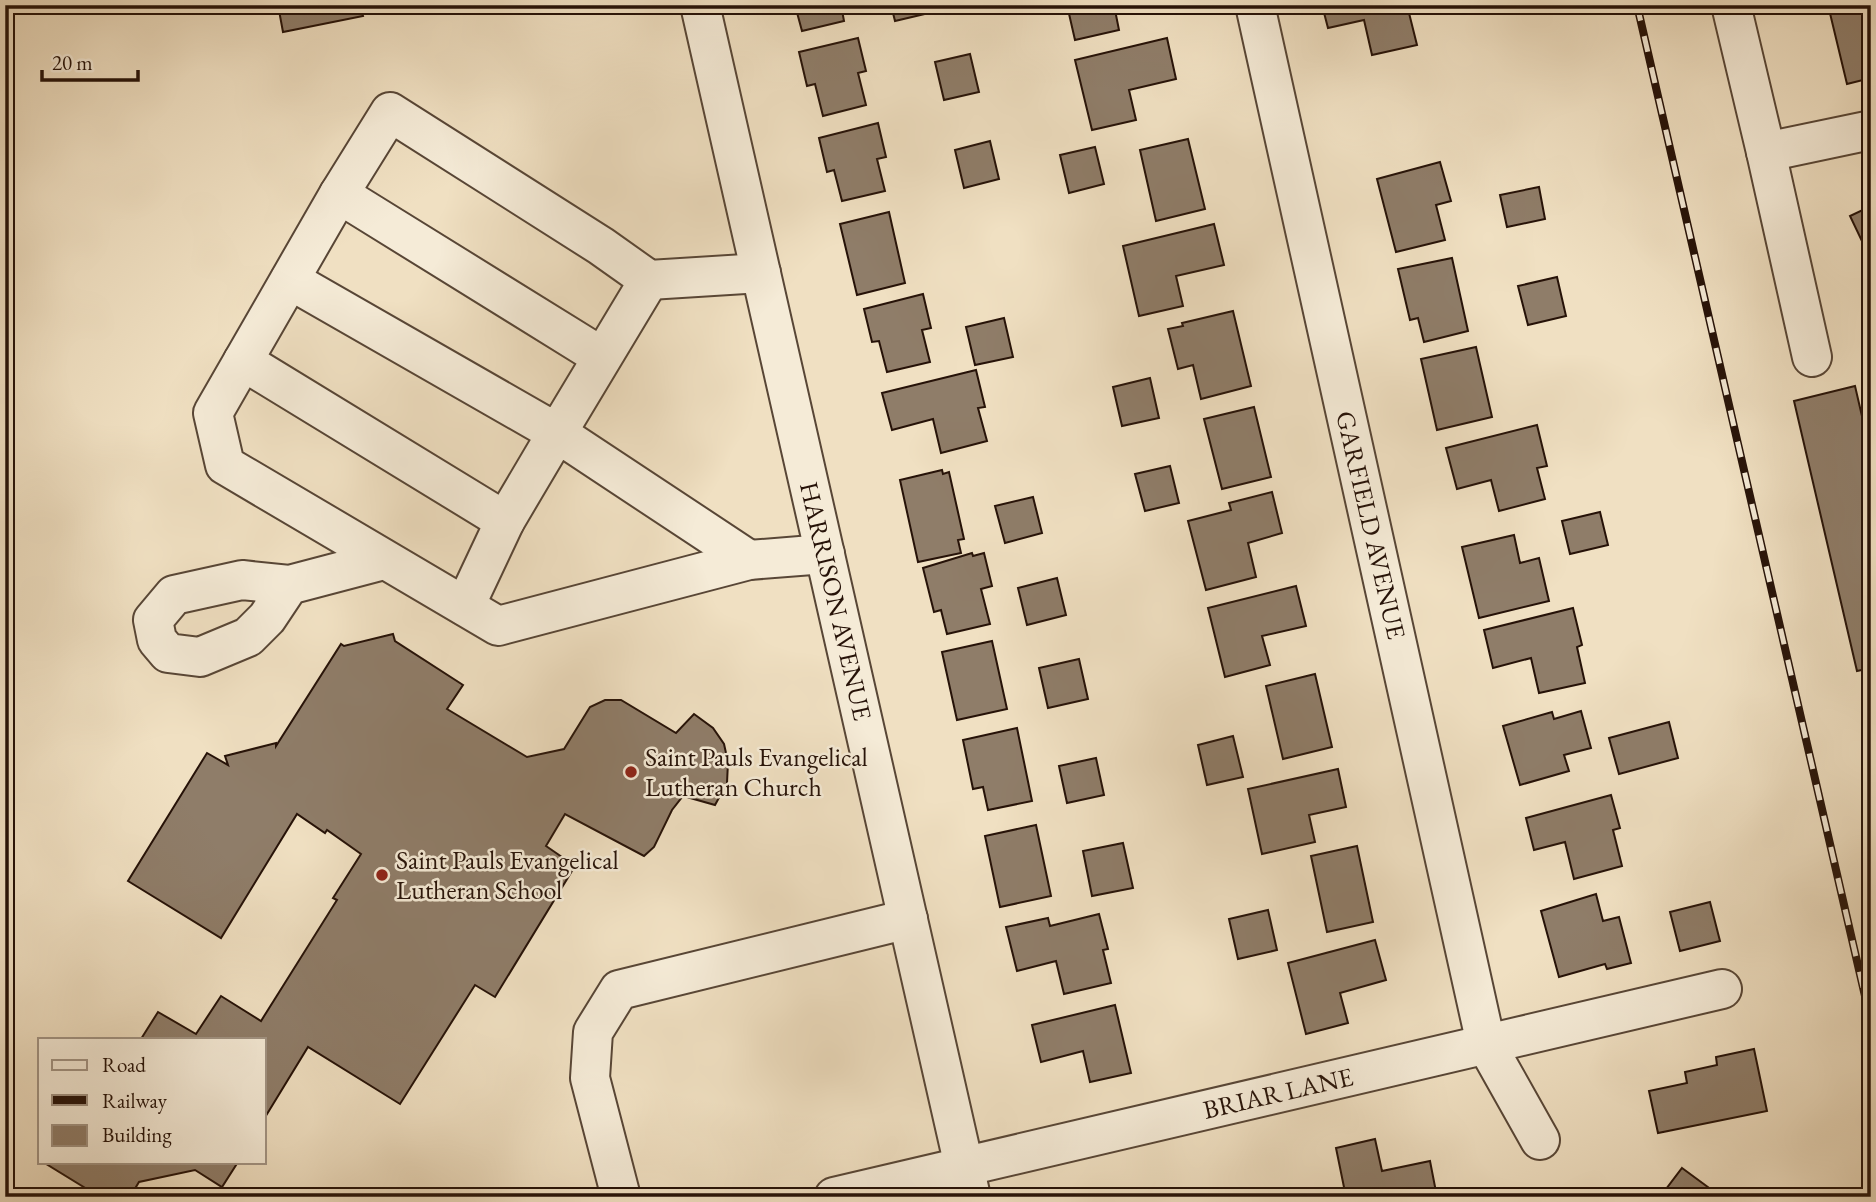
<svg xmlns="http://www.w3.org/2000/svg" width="1876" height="1202" font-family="'EB Garamond',serif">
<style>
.building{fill:#8f7d69;stroke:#261208;stroke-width:2}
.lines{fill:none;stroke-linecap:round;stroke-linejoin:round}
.minor-casing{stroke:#584636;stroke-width:42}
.minor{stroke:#f5ebd7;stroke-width:38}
.rail-casing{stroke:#261208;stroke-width:8}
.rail{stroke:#f5ebd7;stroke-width:5;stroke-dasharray:16;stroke-linecap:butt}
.poi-dot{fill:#8f2418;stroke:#f5ebd7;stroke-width:2.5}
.labels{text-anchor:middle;stroke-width:5;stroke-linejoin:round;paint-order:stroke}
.street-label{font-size:26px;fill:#261208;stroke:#f5ebd7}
.poi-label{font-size:26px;fill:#261208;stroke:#f5ebd7;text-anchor:start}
</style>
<rect width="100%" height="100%" fill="#f0e0c2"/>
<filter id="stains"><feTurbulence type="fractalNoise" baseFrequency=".00286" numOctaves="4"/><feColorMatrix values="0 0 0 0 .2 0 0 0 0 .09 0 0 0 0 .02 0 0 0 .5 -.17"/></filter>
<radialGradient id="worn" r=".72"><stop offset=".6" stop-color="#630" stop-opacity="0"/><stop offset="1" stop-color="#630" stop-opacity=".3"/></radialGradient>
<!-- building -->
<g class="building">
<path d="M 278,5 L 360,5 L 363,16 L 283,32 Z"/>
<path d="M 795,5 L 841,5 L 844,21 L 802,31 Z"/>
<path d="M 891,5 L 927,5 L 929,13 L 895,21 Z"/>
<path d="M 1067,5 L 1114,5 L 1119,30 L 1075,40 Z"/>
<path d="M 1322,5 L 1407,5 L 1417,45 L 1372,55 L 1364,20 L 1328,28 Z"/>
<path d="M 1828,5 L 1871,5 L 1871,78 L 1847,84 Z"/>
<path d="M 858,38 L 866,71 L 858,73 L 866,105 L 823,116 L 815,84 L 807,86 L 799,52 Z"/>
<path d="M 1167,38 L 1176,79 L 1129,90 L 1136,120 L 1092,130 L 1075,60 Z"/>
<path d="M 970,54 L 979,92 L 944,100 L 935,62 Z"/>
<path d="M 878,123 L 886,157 L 877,159 L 885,191 L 842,201 L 834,170 L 827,172 L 819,138 Z"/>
<path d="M 1188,139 L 1205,209 L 1156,221 L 1140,150 Z"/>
<path d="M 990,141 L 999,179 L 964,188 L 955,150 Z"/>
<path d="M 1095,147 L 1104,184 L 1069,193 L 1060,155 Z"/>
<path d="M 1440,162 L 1451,201 L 1436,205 L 1445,240 L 1396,252 L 1377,179 Z"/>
<path d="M 1539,187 L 1545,219 L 1507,227 L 1500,195 Z"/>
<path d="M 1871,206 L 1871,260 L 1850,216 Z"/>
<path d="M 889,212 L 905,283 L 857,295 L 840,224 Z"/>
<path d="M 1214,224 L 1224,265 L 1176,276 L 1183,306 L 1139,316 L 1123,246 Z"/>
<path d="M 1452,258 L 1468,331 L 1424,342 L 1418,318 L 1410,320 L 1398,269 Z"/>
<path d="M 1557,277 L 1566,316 L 1528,325 L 1518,286 Z"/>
<path d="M 923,294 L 931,328 L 922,330 L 930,362 L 887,372 L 879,341 L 872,342 L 864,309 Z"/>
<path d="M 1233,311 L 1251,386 L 1201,399 L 1193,365 L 1178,369 L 1168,329 L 1183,326 L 1182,323 Z"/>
<path d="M 1004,318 L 1013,357 L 975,365 L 966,327 Z"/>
<path d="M 1476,347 L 1492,417 L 1437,430 L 1421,359 Z"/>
<path d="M 976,370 L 985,407 L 978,408 L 987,441 L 941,453 L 933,419 L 892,430 L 882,393 Z"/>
<path d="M 1150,378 L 1159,418 L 1122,426 L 1113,387 Z"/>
<path d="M 1855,386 L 1871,455 L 1871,668 L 1857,671 L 1794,401 Z"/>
<path d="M 1254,407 L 1271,477 L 1222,489 L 1204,419 Z"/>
<path d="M 1537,425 L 1547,466 L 1537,468 L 1545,499 L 1499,511 L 1491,480 L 1457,489 L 1446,448 Z"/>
<path d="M 1170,466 L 1179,503 L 1145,511 L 1135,474 Z"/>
<path d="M 942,470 L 943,474 L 949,472 L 964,539 L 958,540 L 961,553 L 918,562 L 900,480 Z"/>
<path d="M 1272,492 L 1282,533 L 1248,543 L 1256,577 L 1206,590 L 1188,521 L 1231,510 L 1229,503 Z"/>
<path d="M 1033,497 L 1042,533 L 1005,543 L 995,506 Z"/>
<path d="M 1600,512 L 1608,545 L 1570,554 L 1562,521 Z"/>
<path d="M 1514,535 L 1520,563 L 1539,558 L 1549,601 L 1479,618 L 1462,547 Z"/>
<path d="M 972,553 L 973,556 L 984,553 L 992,586 L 981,589 L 990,624 L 947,634 L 941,610 L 934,612 L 923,568 Z"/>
<path d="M 1057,578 L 1066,615 L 1027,625 L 1018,588 Z"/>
<path d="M 1296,586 L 1306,626 L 1262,636 L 1270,665 L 1225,677 L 1208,608 Z"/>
<path d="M 1573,608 L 1582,645 L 1577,647 L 1585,683 L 1539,693 L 1531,658 L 1493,668 L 1484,630 Z"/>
<path d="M 393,634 L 395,641 L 463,685 L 447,709 L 527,757 L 564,749 L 590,707 L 605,700 L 621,700 L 676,733 L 694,714 L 713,728 L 724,744 L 728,762 L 727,783 L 715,805 L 683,796 L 672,810 L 654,847 L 644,856 L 565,814 L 546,846 L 575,866 L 495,997 L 475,985 L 400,1104 L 308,1047 L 264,1119 L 264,1039 L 141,1039 L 158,1012 L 196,1034 L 221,996 L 261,1021 L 337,900 L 333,898 L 361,854 L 327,830 L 325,833 L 297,814 L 221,938 L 128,881 L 207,753 L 228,765 L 225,756 L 276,743 L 276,746 L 341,644 L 344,646 Z"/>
<path d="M 992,641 L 1007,709 L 957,720 L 942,652 Z"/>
<path d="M 1079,659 L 1088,699 L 1048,708 L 1039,668 Z"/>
<path d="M 1315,674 L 1332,747 L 1283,759 L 1266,686 Z"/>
<path d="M 1581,711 L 1591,748 L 1564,755 L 1569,771 L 1520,785 L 1503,726 L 1552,712 L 1554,719 Z"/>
<path d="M 1669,722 L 1678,758 L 1619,774 L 1609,738 Z"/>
<path d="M 1017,728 L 1032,801 L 988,810 L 983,787 L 973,789 L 963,740 Z"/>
<path d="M 1233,736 L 1243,777 L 1207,785 L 1198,745 Z"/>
<path d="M 1096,758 L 1104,795 L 1067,803 L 1059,766 Z"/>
<path d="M 1338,769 L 1346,807 L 1309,815 L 1315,842 L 1262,854 L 1248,789 Z"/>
<path d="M 1611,795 L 1620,828 L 1613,830 L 1622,866 L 1574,879 L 1565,842 L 1534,850 L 1526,818 Z"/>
<path d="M 1036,825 L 1051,896 L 1000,907 L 985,836 Z"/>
<path d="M 1123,843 L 1133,888 L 1092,896 L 1083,851 Z"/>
<path d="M 1357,846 L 1373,922 L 1327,932 L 1311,856 Z"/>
<path d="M 1596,894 L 1603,921 L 1619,917 L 1631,963 L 1607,969 L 1605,964 L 1559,977 L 1541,911 Z"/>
<path d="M 1710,902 L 1720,941 L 1680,951 L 1670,912 Z"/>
<path d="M 1268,910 L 1277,950 L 1238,959 L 1229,919 Z"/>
<path d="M 1099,914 L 1108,949 L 1103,950 L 1111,983 L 1064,994 L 1056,961 L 1017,971 L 1006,927 L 1048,918 L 1050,926 Z"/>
<path d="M 1375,940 L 1386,980 L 1340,993 L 1348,1023 L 1306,1034 L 1288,963 Z"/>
<path d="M 1115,1005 L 1131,1073 L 1090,1082 L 1083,1051 L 1041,1062 L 1032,1025 Z"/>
<path d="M 1754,1049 L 1767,1111 L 1658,1133 L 1649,1091 L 1687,1083 L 1685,1072 L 1717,1065 L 1716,1057 Z"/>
<path d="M 1375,1139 L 1382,1171 L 1430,1161 L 1437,1197 L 1346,1197 L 1336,1148 Z"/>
<path d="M 43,1162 L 238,1162 L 222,1187 L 195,1170 L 139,1182 L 130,1197 L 100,1197 Z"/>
<path d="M 1682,1168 L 1720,1196 L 1720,1197 L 1660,1197 Z"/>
</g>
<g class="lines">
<!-- minor casing -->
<g class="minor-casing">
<g id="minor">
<path d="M 700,5 L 971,1197"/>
<path d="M 1255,5 L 1486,1044 L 1540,1140"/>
<path d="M 1731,5 L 1766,152"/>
<path d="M 339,194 L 602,357"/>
<path d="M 761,273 L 649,280 L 601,246 L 390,112 L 339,194 L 213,413 L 225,465 L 498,626 L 749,560 L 825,554"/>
<path d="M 290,280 L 557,433 L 649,280"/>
<path d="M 1812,357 L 1766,152 L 1871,130"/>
<path d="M 243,361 L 505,521"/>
<path d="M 289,585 L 267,618 L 248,637 L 200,657 L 168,653 L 157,640 L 153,620 L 174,595 L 242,580 L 289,585 L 384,560"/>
<path d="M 465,606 L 505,521 L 557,433 L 749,560"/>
<path d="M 621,1197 L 590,1078 L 593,1032 L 619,990 L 908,919"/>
<path d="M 834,1197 L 1722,989"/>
</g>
</g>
<!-- minor -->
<use href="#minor" class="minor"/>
<!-- rail casing -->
<g class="rail-casing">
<path id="rail" d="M 1637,5 L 1871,1022"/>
</g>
<!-- rail -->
<use href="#rail" class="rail"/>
</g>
<!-- markers -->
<g class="poi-dot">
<circle cx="631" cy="772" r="7"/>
<circle cx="382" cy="875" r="7"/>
</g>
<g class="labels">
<!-- street labels -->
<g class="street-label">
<text transform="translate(1371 525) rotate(77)" y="9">GARFIELD AVENUE</text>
<text transform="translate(836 601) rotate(77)" y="9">HARRISON AVENUE</text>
<text transform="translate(1278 1093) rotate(-13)" y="9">BRIAR LANE</text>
</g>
<!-- poi labels -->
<g class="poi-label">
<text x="645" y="766">Saint Pauls Evangelical<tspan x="645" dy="30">Lutheran Church</tspan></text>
<text x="396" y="869">Saint Pauls Evangelical<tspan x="396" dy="30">Lutheran School</tspan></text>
</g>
</g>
<!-- margin -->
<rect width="1876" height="1202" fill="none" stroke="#f0e0c2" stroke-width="28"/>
<rect x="7" y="7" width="1862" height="1188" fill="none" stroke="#261208" stroke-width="3.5"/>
<rect x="14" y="14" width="1848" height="1174" fill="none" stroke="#261208" stroke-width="2"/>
<!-- legend -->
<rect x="38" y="1038" width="228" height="126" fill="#f5ebd7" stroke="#a29484" stroke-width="2"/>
<rect x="52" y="1060" width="35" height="10" fill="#f5ebd7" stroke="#a29484" stroke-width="2"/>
<text x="102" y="1072" font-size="21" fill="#261208">Road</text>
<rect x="52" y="1095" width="35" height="10" fill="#261208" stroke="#a29484" stroke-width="2"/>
<text x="102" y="1108" font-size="21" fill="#261208">Railway</text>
<rect x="52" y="1125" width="35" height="21" fill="#8f7d69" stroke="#a29484" stroke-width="2"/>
<text x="102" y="1142" font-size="21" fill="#261208">Building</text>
<!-- scale -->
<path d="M42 70v10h96v-10" fill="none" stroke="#261208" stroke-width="3.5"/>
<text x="52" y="70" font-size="21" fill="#261208" stroke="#f5ebd7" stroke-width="5" paint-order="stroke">20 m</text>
<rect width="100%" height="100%" filter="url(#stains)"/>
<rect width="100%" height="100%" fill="url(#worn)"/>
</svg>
